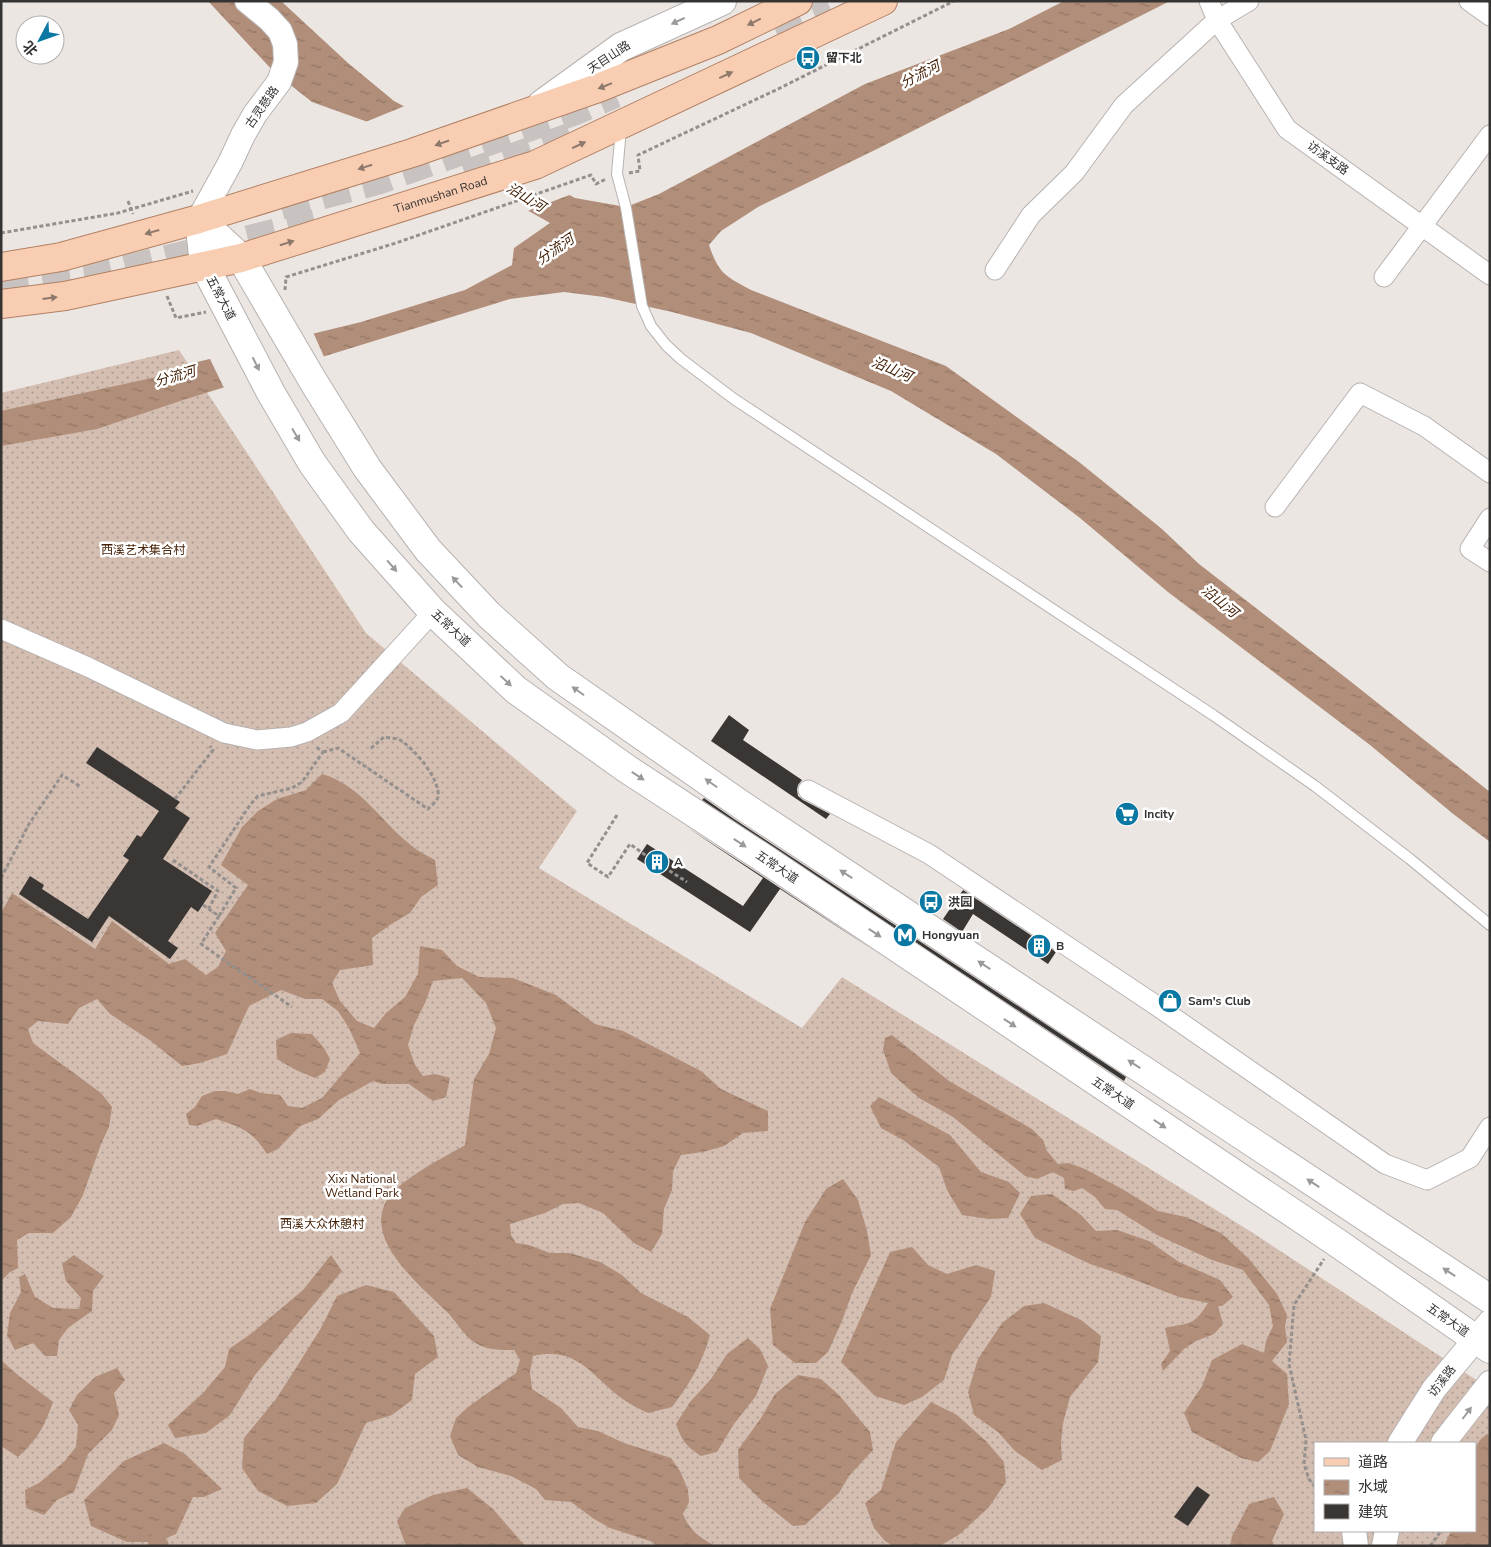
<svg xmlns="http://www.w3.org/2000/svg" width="1491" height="1547" font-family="'Nunito Sans','Noto Sans SC',sans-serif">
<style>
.grass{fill:url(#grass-dots);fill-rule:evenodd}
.water{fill:url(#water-ripples)}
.pier{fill:#ece6e3}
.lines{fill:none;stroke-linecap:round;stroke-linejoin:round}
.canal{stroke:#b18e79;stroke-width:18}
.building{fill:#3a3634}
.trunk-tunnel{stroke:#c8c2c0;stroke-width:28;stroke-dasharray:28 14;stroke-linecap:butt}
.service-casing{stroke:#b7b2b0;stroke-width:12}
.minor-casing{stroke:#b7b2b0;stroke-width:21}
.tertiary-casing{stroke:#b7b2b0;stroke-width:26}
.secondary-casing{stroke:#b7b2b0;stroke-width:30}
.primary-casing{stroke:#b28164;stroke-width:30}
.path{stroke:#94908e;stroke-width:3;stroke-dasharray:4 2.5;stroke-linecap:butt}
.service{stroke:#fff;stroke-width:10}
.minor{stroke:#fff;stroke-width:19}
.tertiary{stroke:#fff;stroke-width:24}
.secondary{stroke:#fff;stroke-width:28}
.primary{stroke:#f8cdb2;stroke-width:28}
.oneway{fill:#9a9a99}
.oneway2{fill:#8d796c}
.labels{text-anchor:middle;stroke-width:5;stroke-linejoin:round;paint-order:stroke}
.street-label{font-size:12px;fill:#363433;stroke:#fff}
.poi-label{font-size:12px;font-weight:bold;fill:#363433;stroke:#fff;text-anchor:start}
.park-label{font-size:12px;fill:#472309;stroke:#fff}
.water-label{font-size:14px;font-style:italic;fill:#452107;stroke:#fff}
</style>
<defs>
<pattern id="grass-dots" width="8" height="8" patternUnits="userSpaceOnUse" patternTransform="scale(1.25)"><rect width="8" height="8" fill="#d4beb1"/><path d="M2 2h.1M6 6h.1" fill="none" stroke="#ad9b91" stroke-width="1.8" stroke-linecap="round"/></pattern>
<pattern id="water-ripples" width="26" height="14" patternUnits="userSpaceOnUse" patternTransform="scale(1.25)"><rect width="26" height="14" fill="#b18e79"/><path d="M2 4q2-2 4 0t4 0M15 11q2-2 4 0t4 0" fill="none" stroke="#917564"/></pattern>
</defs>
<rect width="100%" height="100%" fill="#ece6e3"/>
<!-- grass -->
<path class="grass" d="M 179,350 L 366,633 L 577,811 L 539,868 L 802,1028 L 842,977 L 1253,1233 L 1490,1389 L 1490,1546 L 1,1546 L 1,393 ZM 1315,1443 L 1475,1443 L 1475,1531 L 1315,1531 Z"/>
<!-- water -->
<g class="water">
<path d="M 208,1 L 281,1 L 348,63 L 394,101 L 575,198 L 626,207 L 659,194 L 865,84 L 1009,29 L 1064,1 L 1170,1 L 879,148 L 758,207 L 721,231 L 709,245 C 719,274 725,276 751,290 L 946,366 L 1079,462 L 1162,529 L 1199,564 L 1350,681 L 1490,792 L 1490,842 L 1452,813 L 1370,745 L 1168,592 L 1080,518 L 996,454 L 891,391 L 751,333 L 672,312 L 604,297 L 564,292 L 510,299 L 183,400 L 97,429 L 1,446 L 1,411 L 170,374 L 193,363 L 361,322 L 465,290 L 512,265 L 514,248 L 550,223 L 379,126 L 312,102 L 274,72 Z"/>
<path d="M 322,774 C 361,785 381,822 412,846 C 419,852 428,856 435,860 L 438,885 L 421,897 L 410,913 L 390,925 L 372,938 L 373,965 L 340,970 L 332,983 L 340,1001 L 357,1021 L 374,1028 L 386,1013 L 405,997 L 418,974 L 420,946 L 442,950 L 457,966 L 479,977 L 513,978 L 556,995 L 595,1024 L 623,1031 L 701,1071 L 721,1089 L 768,1111 L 768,1131 L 743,1133 L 724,1146 L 703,1152 L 681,1155 L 673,1171 L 672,1190 L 664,1209 L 662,1234 L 651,1252 L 634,1243 L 603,1213 L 579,1203 L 563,1204 L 545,1213 L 510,1224 L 511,1235 L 516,1243 L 529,1245 L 550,1253 L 570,1253 L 600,1262 L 622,1275 L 641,1293 L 688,1317 L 710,1335 C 702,1364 690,1383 672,1407 L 648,1413 C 640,1409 631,1405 624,1400 C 591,1377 580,1346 533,1356 L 530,1372 L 532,1389 L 561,1408 L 578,1427 L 598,1431 L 624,1443 L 671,1458 L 680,1471 L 688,1490 L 689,1502 L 683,1514 C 690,1531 699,1537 715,1546 L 656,1546 L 653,1542 L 610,1528 L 594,1519 L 571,1502 L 545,1500 L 536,1489 L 511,1476 L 478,1467 L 458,1455 L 450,1436 L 456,1418 L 468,1407 L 516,1373 L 520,1360 L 514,1350 C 498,1350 484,1350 471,1340 C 463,1333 456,1322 449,1314 C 424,1289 368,1245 384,1206 C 394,1181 442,1159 465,1145 L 474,1079 L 489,1054 L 496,1028 L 486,1003 L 462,978 L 433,981 L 425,1003 L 414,1025 L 408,1045 L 415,1065 L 423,1076 L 435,1074 L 450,1078 L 446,1097 L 433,1101 L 409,1084 L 382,1084 L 373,1081 L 339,1100 L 318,1119 L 300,1126 L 278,1149 L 267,1154 C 260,1144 254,1135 242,1129 C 235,1124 225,1123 216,1119 L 197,1126 L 189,1125 L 186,1114 L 195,1107 L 202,1096 L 215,1091 L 226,1091 L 238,1094 L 250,1089 L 261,1093 L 280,1095 L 288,1106 L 302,1108 L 322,1098 L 360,1053 L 349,1028 L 338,1011 L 322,999 L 305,999 L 281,990 L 249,1006 L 227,1054 L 200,1063 L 182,1066 L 151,1041 L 110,1014 L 97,999 L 79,1008 L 68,1024 L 38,1021 L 28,1029 L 33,1043 L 101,1093 L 112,1107 L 109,1127 L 101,1144 L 83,1195 L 71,1217 L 53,1233 L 29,1233 L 17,1240 L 18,1268 L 10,1272 L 1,1281 L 1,913 L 12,893 L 95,949 L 112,921 L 169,964 L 185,959 L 206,975 L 218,967 L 226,951 L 215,933 L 248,885 L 221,865 L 242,827 L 258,811 L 277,799 L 306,790 Z"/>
<path d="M 291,1033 L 312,1034 L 324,1048 L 330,1059 L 325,1072 L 315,1078 L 294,1069 L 277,1059 L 276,1040 Z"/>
<path d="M 892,1035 L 949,1081 L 1032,1129 L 1043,1140 L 1047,1151 L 1058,1164 L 1069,1163 L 1085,1169 L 1124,1190 L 1158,1211 L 1186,1217 L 1221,1233 L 1249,1259 L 1277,1294 L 1287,1315 L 1285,1327 L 1287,1342 L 1272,1361 L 1287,1374 L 1289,1404 L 1270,1451 L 1258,1462 L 1241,1458 L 1192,1432 L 1184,1413 L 1202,1386 L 1212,1360 L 1242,1344 L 1264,1353 L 1266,1341 L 1273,1326 L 1269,1305 L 1243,1270 L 1212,1260 L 1157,1235 L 1117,1210 L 1105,1209 L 1095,1197 L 1082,1188 L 1074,1191 L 1065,1189 L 1064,1178 L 1053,1172 L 1037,1179 L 1025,1176 L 953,1117 L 919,1098 L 891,1073 L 883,1050 L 885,1038 Z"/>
<path d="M 879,1097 L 950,1135 L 981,1172 L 1009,1182 L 1020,1193 L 1008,1218 L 989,1219 L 962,1215 L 947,1190 L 939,1167 L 903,1140 L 881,1128 L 870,1106 Z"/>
<path d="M 843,1179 L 858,1200 L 867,1231 L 871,1255 L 852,1293 L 842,1321 L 828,1352 L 816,1363 L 795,1363 L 773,1345 L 770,1309 L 805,1222 L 826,1189 Z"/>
<path d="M 1052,1194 L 1081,1215 L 1096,1231 L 1117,1230 L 1149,1241 L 1179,1262 L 1220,1280 L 1233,1297 L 1222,1306 L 1218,1306 L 1223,1324 L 1214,1334 L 1196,1341 L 1184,1349 L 1163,1371 L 1161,1364 L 1170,1351 L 1165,1328 C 1190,1322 1193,1327 1208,1303 L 1179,1297 L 1117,1273 L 1090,1264 L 1035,1238 L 1020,1214 L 1031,1196 Z"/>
<path d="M 912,1247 L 928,1265 L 947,1274 L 976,1265 L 995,1271 L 991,1297 L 952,1355 L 944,1380 L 922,1397 L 904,1405 L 875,1396 L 841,1362 L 890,1252 Z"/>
<path d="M 74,1255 L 104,1276 L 93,1291 L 92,1311 L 68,1328 L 59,1340 L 57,1356 L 45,1356 L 33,1343 L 15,1350 L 7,1335 L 10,1313 L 21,1292 L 19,1277 L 25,1274 L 35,1297 L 53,1308 L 79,1309 L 81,1298 L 66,1281 L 62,1264 Z"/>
<path d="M 331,1255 L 342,1271 L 255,1375 L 230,1415 L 206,1433 L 175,1438 L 168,1425 L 204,1392 L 225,1367 L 229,1349 L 252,1333 L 303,1290 Z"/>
<path d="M 366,1285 L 394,1292 L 434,1336 L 438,1357 L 415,1374 L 412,1400 L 392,1415 L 366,1423 L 337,1484 L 316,1503 L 287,1506 L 258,1491 L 242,1468 L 244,1438 L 276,1399 L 296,1368 L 321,1328 L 337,1296 Z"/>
<path d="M 1044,1303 L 1081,1320 L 1101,1336 L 1098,1362 L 1070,1397 L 1063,1423 L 1061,1443 L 1062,1460 L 1042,1470 L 1015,1451 L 998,1432 L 974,1415 L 968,1392 L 978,1359 L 1002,1323 L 1024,1306 Z"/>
<path d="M 748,1338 L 760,1349 L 768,1366 L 756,1396 L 734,1424 L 717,1452 L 701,1456 C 686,1446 682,1441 676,1424 L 690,1402 L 711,1379 L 727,1354 Z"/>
<path d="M 1,1360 L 19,1376 L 53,1402 C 44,1427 38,1439 18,1457 L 1,1446 Z"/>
<path d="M 117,1368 L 125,1380 L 114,1393 L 119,1415 L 112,1430 L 88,1454 L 74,1492 L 57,1500 L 44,1515 L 26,1508 L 25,1490 L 39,1483 L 64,1462 L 76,1447 L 78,1425 L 69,1410 L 77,1395 L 95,1377 Z"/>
<path d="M 798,1375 L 821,1379 L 839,1395 L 870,1432 L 873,1450 L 849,1476 L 839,1493 L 818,1513 L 805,1525 L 793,1526 L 763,1502 L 739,1478 L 738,1450 L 761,1418 L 775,1394 Z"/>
<path d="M 931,1402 L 957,1415 L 986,1441 L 1004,1462 L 1006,1482 L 989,1507 L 960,1534 L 940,1546 L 893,1546 L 885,1541 L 874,1528 L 865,1503 L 881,1490 L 896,1442 Z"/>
<path d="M 1487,1434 L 1490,1436 L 1490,1546 L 1444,1546 L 1451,1531 L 1475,1531 L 1475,1448 L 1480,1440 Z"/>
<path d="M 164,1443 L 185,1454 L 222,1489 L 204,1497 L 193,1497 L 176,1534 L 157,1542 L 127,1542 L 91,1526 L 84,1500 L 124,1461 Z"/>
<path d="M 467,1488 L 493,1509 L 525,1546 L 406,1546 L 397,1521 L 405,1508 L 433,1495 Z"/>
<path d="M 1274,1497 L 1284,1514 L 1272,1541 L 1274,1546 L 1230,1546 L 1232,1536 L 1249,1504 Z"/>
</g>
<!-- pier -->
<g class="pier">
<path d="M 407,105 L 572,194 L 525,212 L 378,129 L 363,123 Z"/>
<path d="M 313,332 L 325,359 L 225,390 L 209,357 Z"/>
</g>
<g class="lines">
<!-- canal -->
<path class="canal" d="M 157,1542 L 160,1546"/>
</g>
<!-- building -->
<g class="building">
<path d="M 729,715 L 749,730 L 743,740 L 802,780 L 798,785 L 797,790 L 798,796 L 803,800 L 830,814 L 826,819 L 711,741 Z"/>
<path d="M 97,747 L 180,802 L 175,808 L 190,818 L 163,859 L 212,891 L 198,912 L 191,907 L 168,941 L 178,948 L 170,959 L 109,916 L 92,942 L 19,894 L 30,876 L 44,885 L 42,889 L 88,919 L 129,860 L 123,856 L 137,835 L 141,837 L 159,811 L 86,763 Z"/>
<path d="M 704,798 L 734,819 L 1126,1077 L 1124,1081 L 702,800 Z"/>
<path d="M 685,826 L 756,872 L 873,950 L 780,889 L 750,932 L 637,859 L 647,844 L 743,906 L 763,878 Z"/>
<path d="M 963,890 L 1056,952 L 1048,964 L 973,914 L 962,932 L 943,919 Z"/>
<path d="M 1197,1486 L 1210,1495 L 1188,1526 L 1174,1517 Z"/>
</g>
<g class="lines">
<!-- trunk-tunnel -->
<g class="trunk-tunnel">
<path d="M 773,25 L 827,1"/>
<path d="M 465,174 L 575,135"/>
<path d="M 281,206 L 377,181 L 576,111 L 615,94"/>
<path d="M 1,288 L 109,273 L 315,223"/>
</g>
<!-- service casing -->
<g class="service-casing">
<path id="service" d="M 621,128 L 617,174 L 626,208 L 642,306 L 651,326 L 666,345 L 681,359 L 734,399 L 1213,715 L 1315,786 L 1410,859 L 1490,925"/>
</g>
<!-- minor casing -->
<g class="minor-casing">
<g id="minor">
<path d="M 1209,1 L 1217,20 L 1287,129 L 1490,275"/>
<path d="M 1469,1 L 1490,16"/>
<path d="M 995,270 L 1031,215 L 1074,173 L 1124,105 L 1217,20 L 1249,1"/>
<path d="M 1384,277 L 1490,135"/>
<path d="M 1275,507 L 1360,393 L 1424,426 L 1490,473"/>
<path d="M 1490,518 L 1470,549 L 1490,562"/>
<path d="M 1,629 L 88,667 L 224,733 L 257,740 L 291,737 L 307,732 L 341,713 L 433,612"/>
<path d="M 808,790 L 929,854 L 1154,1004 L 1385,1164 L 1427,1180 L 1470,1158 L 1490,1127"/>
</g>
</g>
<!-- tertiary casing -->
<g class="tertiary-casing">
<g id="tertiary">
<path d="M 199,219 L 230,163 L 243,135 L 255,114 L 279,82 L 286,62 L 285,44 L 280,31 L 269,19 L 247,1"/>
<path d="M 1400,1443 L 1434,1389 L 1490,1322"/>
<path d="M 1443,1443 L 1490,1383"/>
<path d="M 1354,1531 L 1356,1546"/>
<path d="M 1384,1546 L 1387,1531"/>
</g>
</g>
<!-- secondary casing -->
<g class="secondary-casing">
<g id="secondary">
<path d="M 542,104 L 621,47 L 722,1"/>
<path d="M 199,219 L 204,265 L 271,393 L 312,463 L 361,531 L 433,612 L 516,690 L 627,769 L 765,859 L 1336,1242 L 1490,1349"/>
<path d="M 199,219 L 241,258 L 313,381 L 367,468 L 428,550 L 489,615 L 558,677 L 743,806 L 1490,1299"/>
</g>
</g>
<!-- primary casing -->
<g class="primary-casing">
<g id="primary">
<path d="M 1,267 L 61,257 L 141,235 L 199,219 L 412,153 L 598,88 L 718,40 L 798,1"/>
<path id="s1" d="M 1,304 L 65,296 L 241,258 L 535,165 L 883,1"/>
</g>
</g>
<!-- path -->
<g class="path">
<path d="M 629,173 L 640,171 L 638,155 L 776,90 L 954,1"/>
<path d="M 128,201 L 133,214"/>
<path d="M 1,233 L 118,213 L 193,191"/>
<path d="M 285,290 L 286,277 L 396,243 L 591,175 L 596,184 L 606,179"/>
<path d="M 167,296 L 176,318 L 206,312"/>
<path d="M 323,752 L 338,748 L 428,809 C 431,806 437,801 438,797 C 441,780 414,748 400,740 C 396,738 389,738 384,737 L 369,750"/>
<path d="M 175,799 L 213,750 L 210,746"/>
<path d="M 617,815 L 587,863 L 608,877 L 630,844 L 648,857 L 687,882"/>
<path d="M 173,860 L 218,891 L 209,908"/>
<path d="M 1,878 L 29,824 L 62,775 L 81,787"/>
<path d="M 203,905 L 219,916 L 236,888 L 209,867 L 250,805 L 258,796 L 292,788 L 302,782 L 323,752 L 315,746"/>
<path d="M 219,916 L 201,944 L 292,1007"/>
<path d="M 1315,1487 L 1309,1479 L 1304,1464 L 1306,1440 L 1289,1364 L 1294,1305 L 1324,1259"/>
<path d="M 1430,1546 L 1441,1531"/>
</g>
<!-- service -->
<use href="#service" class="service"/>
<!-- minor -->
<use href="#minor" class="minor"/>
<!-- tertiary -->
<use href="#tertiary" class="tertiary"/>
<!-- secondary -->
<use href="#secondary" class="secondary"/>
<!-- primary -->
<use href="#primary" class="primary"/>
</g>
<!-- one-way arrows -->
<defs><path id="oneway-solid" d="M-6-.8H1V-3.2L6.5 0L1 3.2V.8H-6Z" transform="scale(1.25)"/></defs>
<g class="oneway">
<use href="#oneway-solid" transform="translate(678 21) rotate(155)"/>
<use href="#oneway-solid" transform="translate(256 364) rotate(63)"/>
<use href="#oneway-solid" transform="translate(296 435) rotate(59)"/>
<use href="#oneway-solid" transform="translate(392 566) rotate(49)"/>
<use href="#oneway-solid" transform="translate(457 582) rotate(-133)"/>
<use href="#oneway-solid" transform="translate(506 681) rotate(43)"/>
<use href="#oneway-solid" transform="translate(578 691) rotate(-145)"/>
<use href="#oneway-solid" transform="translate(638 776) rotate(33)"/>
<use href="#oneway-solid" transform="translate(711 783) rotate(-145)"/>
<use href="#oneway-solid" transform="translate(740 843) rotate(33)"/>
<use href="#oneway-solid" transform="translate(846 874) rotate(-147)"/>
<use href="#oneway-solid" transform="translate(875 933) rotate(34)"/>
<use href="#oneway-solid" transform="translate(984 965) rotate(-147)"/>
<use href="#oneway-solid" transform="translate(1010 1023) rotate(34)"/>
<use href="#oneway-solid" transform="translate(1134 1064) rotate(-147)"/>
<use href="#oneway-solid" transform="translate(1160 1124) rotate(34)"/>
<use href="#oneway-solid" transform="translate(1313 1183) rotate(-147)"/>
<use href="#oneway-solid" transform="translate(1449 1272) rotate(-147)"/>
<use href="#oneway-solid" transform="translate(1467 1413) rotate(-53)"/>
</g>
<g class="oneway2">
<use href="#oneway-solid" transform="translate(754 22) rotate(154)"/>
<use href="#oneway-solid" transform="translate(726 75) rotate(-25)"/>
<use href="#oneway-solid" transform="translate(605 86) rotate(158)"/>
<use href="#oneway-solid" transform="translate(442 143) rotate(161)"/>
<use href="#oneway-solid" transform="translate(579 145) rotate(-25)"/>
<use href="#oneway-solid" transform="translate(365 167) rotate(163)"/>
<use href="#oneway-solid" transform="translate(152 232) rotate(164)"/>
<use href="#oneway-solid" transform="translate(287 243) rotate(-17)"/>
<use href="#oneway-solid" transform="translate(50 298) rotate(-7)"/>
</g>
<!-- icons -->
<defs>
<g id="bus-disc" transform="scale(1.25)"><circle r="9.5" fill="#0a78a2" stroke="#fff"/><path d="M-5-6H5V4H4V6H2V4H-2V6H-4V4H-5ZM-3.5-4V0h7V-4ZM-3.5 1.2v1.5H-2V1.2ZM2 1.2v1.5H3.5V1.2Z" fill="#fff"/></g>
<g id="supermarket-disc" transform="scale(1.25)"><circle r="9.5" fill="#0a78a2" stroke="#fff"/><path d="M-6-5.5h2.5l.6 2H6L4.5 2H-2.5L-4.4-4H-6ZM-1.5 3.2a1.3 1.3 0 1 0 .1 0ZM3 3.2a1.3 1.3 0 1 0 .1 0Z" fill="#fff"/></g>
<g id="building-disc" transform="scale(1.25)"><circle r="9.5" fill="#0a78a2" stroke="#fff"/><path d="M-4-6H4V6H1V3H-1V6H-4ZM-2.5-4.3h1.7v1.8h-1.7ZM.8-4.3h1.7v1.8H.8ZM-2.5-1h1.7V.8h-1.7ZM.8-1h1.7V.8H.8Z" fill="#fff"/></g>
<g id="metro-disc" transform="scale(1.25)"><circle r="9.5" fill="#0a78a2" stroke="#fff"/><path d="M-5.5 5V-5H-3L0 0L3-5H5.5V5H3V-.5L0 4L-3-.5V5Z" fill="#fff"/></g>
<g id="shop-disc" transform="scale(1.25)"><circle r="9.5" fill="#0a78a2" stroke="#fff"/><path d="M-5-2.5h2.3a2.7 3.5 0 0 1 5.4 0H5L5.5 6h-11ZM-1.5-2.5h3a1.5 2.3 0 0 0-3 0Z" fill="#fff"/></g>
</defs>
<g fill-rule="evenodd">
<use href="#bus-disc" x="808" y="58"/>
<use href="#supermarket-disc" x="1127" y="814"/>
<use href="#building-disc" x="657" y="862"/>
<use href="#bus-disc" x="931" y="902"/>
<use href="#metro-disc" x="905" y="935"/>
<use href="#building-disc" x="1039" y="946"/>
<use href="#shop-disc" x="1170" y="1001"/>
</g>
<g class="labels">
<!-- street labels -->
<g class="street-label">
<text transform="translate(609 57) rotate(-33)" y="4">天目山路</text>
<text transform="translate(262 107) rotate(-55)" y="4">古灵慈路</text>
<text transform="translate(1328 158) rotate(36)" y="4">访溪支路</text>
<text dy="4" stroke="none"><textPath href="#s1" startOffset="454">Tianmushan Road</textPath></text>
<text transform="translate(221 298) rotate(62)" y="4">五常大道</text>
<text transform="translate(451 628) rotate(43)" y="4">五常大道</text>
<text transform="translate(777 867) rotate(34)" y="4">五常大道</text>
<text transform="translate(1113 1093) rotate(34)" y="4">五常大道</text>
<text transform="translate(1448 1320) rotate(35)" y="4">五常大道</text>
<text transform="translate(1442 1381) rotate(-52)" y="4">访溪路</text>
</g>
<!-- poi labels -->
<g class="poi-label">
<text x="826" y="62">留下北</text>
<text x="1144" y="818">Incity</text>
<text x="674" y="866">A</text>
<text x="948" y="906">洪园</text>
<text x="922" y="939">Hongyuan</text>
<text x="1056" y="950">B</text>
<text x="1188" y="1005">Sam's Club</text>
</g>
<!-- park labels -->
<g class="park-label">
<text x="143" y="554">西溪艺术集合村</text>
<text x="362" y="1183">Xixi National<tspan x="362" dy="14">Wetland Park</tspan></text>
<text x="322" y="1228">西溪大众休憩村</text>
</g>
<!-- water labels -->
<g class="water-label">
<text transform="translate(920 74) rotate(-27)" y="5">分流河</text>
<text transform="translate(526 197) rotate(31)" y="5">沿山河</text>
<text transform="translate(555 249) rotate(-34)" y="5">分流河</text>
<text transform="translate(892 369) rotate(23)" y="5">沿山河</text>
<text transform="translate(175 376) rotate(-16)" y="5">分流河</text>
<text transform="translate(1220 601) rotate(39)" y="5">沿山河</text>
</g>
</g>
<!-- border -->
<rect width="1491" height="1547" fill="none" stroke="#363433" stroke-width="5"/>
<!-- legend -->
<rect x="1314" y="1442" width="162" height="90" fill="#ffffff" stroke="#afaead"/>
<rect x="1324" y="1458" width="25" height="8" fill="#f8cdb2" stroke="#afaead"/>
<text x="1358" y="1467" font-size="15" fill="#363433">道路</text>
<rect x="1324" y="1480" width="25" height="15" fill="url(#water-ripples)" stroke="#afaead"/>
<text x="1358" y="1492" font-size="15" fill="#363433">水域</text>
<rect x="1324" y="1504" width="25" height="15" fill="#3a3634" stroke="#afaead"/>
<text x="1358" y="1517" font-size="15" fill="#363433">建筑</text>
<!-- north arrow -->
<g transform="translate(40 40) rotate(229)"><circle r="24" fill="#ffffff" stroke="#afaead"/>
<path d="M0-4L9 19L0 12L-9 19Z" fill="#0a78a2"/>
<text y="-8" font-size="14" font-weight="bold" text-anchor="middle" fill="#363433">北</text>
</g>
</svg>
